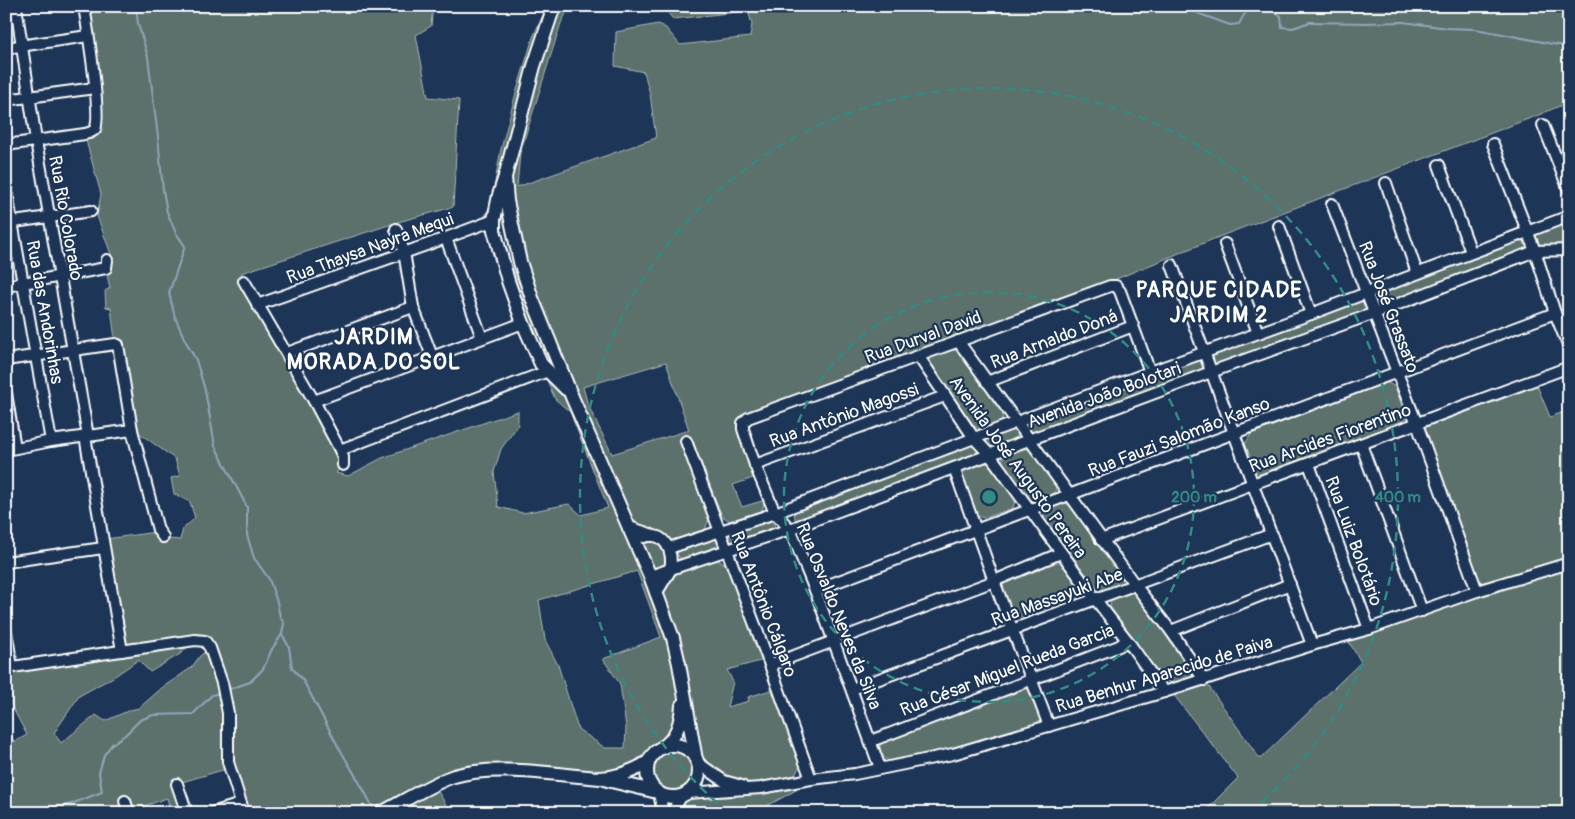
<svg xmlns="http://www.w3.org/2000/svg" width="1575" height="819" font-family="Pangolin,sans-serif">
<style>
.green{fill:#5b706c;stroke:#adb8b6;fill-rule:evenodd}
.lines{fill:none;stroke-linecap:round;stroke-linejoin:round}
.stream{stroke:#91a7bb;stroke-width:2}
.minor-casing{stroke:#fff;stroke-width:14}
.major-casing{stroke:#fff;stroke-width:16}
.minor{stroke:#1d3557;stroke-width:10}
.major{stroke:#1d3557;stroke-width:12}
.ring{fill:none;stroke:#338b84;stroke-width:2.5;stroke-dasharray:9 6}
.labels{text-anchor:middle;stroke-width:4.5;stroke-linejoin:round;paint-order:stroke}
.street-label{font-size:18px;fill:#fff;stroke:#1d3557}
.district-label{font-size:22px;font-weight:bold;letter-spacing:1px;fill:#fff;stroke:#1d3557}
.centre{fill:#338b84;stroke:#1d3557;stroke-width:2.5}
.ring-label{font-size:15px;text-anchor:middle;font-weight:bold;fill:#338b84;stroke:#1d3557;stroke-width:4.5;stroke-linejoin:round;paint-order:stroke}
</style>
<rect width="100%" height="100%" fill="#1d3557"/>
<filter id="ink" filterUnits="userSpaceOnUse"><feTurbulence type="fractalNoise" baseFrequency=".02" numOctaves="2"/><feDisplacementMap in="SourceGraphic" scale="10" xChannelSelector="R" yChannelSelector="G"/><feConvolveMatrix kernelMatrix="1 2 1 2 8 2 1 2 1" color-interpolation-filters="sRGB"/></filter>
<g filter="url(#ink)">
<!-- green -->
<g class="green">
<path d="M 88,6 L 433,6 L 431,26 L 416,35 L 428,97 L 459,100 L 453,207 L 398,222 L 241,273 L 242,275 L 239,276 L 238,280 L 317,419 L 337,459 L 337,465 L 339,470 L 336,473 L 348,476 L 382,458 L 518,411 L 518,425 L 501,449 L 494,472 L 498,507 L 523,513 L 569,504 L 581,515 L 608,508 L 570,412 L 555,399 L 546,378 L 554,383 L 570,400 L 670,638 L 680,691 L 679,714 L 667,735 L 623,771 L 612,773 L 483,769 L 389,803 L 373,813 L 248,813 L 232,761 L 232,711 L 230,697 L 225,682 L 206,639 L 128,648 L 124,644 L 106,539 L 156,532 L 163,540 L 169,539 L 180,540 L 183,529 L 195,518 L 190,502 L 174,494 L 171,478 L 180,476 L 175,459 L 135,430 L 115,340 L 111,308 L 106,307 L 105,291 L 110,288 L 106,271 L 111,254 L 97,216 L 101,194 L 85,137 L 94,135 ZM 637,571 L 661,637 L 603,659 L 620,684 L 626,727 L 625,748 L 605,748 L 578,729 L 558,665 L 545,640 L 539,600 Z"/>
<path d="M 547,6 L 551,6 L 490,217 L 484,218 L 491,204 L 501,149 L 514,100 L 533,37 Z"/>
<path d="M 556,6 L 570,6 L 561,23 L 520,153 L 517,187 L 656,138 L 650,94 L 644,72 L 615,66 L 616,32 L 658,24 L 666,28 L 680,45 L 750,37 L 752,24 L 748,11 L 673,19 L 662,6 L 1569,6 L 1569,102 L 1536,116 L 1221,236 L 1116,279 L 1117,282 L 740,420 L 738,427 L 756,477 L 733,485 L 742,507 L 765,500 L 762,511 L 730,521 L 722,516 L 692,439 L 688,436 L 683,438 L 681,443 L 709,519 L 705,530 L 673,541 C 660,540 639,525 629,517 L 533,297 L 507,185 ZM 666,362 L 689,430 L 612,454 L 588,405 L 583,387 Z"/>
<path d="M 1569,221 L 1569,246 L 1542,247 L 1536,242 L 1536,237 L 1537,234 Z"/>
<path d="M 1519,239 L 1525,241 L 1527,248 L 1526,251 L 1385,306 L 1381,304 L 1378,297 L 1381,293 Z"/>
<path d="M 507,264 L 512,266 L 517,280 L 529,300 L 541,330 L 539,335 L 535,336 L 526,321 Z"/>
<path d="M 1360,301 L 1365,302 L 1368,309 L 1366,312 L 1217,366 L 1214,363 L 1212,358 L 1215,354 Z"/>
<path d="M 537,343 L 543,343 L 546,344 L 563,384 L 549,367 Z"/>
<path d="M 950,349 L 957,351 L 1003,414 L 1002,421 L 982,430 L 975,427 L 930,364 L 930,356 Z"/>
<path d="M 1196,360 L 1202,360 L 1204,367 L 1203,371 L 1033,434 C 1028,432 1026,429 1027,423 Z"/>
<path d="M 1387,382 L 1395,387 L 1406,417 L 1401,425 L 1263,477 L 1255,471 L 1245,444 L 1251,434 Z"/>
<path d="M 1536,383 L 1550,417 L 1569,410 L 1569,559 L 1486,584 L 1482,582 L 1476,576 L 1425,430 L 1429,423 Z"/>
<path d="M 1010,429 L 1014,429 L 1018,434 L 1016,439 L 993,448 L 989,446 L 985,441 L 988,437 Z"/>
<path d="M 971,443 L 975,444 L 980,451 L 978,453 L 799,523 C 794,520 794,516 795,510 Z"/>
<path d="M 1022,447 L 1029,450 L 1056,486 L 1055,493 L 1034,502 L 1028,500 L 1001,464 L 1004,455 Z"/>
<path d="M 980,462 L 992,464 L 1016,498 L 1013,508 L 984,518 L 976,516 L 961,478 L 966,468 Z"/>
<path d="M 1063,502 L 1071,506 L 1124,577 L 1123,584 L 1107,592 L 1100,592 L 1044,520 L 1044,511 Z"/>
<path d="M 768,519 L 772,520 L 775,526 L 772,529 L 733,543 L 730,541 L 728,536 L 730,531 Z"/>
<path d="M 712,538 L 717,540 L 719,545 L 717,548 L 682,559 L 679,558 L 677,553 L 680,549 Z"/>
<path d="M 647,541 C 663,542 665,549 668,563 L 664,567 L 651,569 L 640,545 Z"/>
<path d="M 716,559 L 729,566 L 764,660 L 727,670 L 733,682 L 727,707 L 749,701 L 748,697 L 774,689 L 801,764 L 794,777 C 770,782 749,789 725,777 C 716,773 708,765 700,759 L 661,592 L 670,577 L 683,570 Z"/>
<path d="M 1057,561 L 1066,565 L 1084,590 L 1081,599 L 1021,623 L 1014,620 L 1002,585 L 1004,580 Z"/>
<path d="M 1569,566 L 1569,813 L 1203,813 L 1238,778 L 1173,694 L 1207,684 L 1260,759 L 1361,662 L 1347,639 Z"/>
<path d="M 1129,591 L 1136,594 L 1192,667 L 1193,673 L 1192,678 L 1174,684 L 1164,680 L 1110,607 L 1111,598 Z"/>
<path d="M 193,642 L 180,654 L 150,672 L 138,660 L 115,676 L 79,696 L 54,733 L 61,743 L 96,715 L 105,721 L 130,710 L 139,708 L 163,687 L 191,668 L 200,656 L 207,650 L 219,684 L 225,715 L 226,769 L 182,782 L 179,781 L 173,787 L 180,809 L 171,812 L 167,798 L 133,810 L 130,800 L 128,798 L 125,813 L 6,813 L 6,729 L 8,728 L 14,742 L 27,735 L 11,705 L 6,693 L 6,672 Z"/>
<path d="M 1025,686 L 1031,688 C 1035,699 1047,717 1036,726 L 952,750 L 894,762 C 883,761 878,752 881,742 Z"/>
<circle cx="673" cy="770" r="21"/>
<path d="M 809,783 L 754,813 L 676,813 C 681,803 685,799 695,795 Z"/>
<path d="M 436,788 L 451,813 L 387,813 Z"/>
</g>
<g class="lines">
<!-- stream -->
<g class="stream">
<path d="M 136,6 L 138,24 L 148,57 L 158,137 L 163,190 L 167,212 L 176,233 L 185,246 L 169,293 L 175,317 L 185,340 L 196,360 L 205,390 L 215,446 L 247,507 L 247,535 L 254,558 L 269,579 L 277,602 L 280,617 L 284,623 L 282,634 L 289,647 L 292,668 L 303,680 L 338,746 L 362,787 L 376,813"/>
<path d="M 1140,6 L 1152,13 L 1163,6"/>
<path d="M 1178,6 L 1230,25 L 1239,24 C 1241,21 1243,15 1246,13 C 1257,3 1272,9 1281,16 L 1282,27 L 1293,28 L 1310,22 L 1366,23 L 1403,22 L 1448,28 L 1475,29 L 1497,33 L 1558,45 L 1569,45"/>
<path d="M 227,690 L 250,682 L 263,669 L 272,649 L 282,634"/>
<path d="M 40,813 L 49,808 L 71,804 L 102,792 L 99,773 L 104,755 L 112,744 L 125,735 L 140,720 L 153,715 L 193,714 L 212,695 L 220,693"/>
</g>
<!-- minor casing -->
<g class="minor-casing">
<g id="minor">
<path d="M 16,6 L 36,141 L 88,436"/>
<path d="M 6,48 L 88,36"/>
<path d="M 6,100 L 95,88"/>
<path d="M 1543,125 L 1569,190"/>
<path d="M 1493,144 L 1535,251 L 1555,313 L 1569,348"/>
<path d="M 6,145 L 85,134 C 89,133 93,132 95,129 C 102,117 87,25 84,6"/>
<path d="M 1439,165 L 1471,252"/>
<path d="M 1386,183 L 1417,273"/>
<path d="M 6,188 L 51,441"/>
<path d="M 1332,204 L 1417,424 L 1477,591"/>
<path d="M 7,223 L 91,211"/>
<path d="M 1279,226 L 1311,314"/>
<path d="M 396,229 L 404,252 L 413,307 L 432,356"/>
<path d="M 446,238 L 482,338"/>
<path d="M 1225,244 L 1258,333"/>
<path d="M 1172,265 L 1312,645"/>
<path d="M 244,281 L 314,401 L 340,450 L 343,457 L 343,465"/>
<path d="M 6,286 L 106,268 L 107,260"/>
<path d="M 257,305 L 446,238 L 494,220"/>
<path d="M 958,341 L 1135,585 L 1171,631 L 1204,680"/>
<path d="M 287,353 L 413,307"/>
<path d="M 919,357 L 974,438 L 990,455 L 1096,600 L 1127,640 L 1164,692"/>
<path d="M 6,360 L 115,344 L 118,345 L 132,430 L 158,530 L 163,537"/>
<path d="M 987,382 L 1133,326"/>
<path d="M 6,393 L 15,448"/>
<path d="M 314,401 L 523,323"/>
<path d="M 85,436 L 122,651"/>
<path d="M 686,441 L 770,665 L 811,779"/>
<path d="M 1361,444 L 1422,611"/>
<path d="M 6,450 L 51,441 L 132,430"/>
<path d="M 340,450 L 548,371"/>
<path d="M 1309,464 L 1369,629"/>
<path d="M 755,465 L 945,396"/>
<path d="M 954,468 L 994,581 L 1049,726"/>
<path d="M 644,537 C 665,530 674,553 670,569"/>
<path d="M 1101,540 L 1569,367"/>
<path d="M 669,548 L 775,513 L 1150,372 L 1311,314 L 1569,216"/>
<path d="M 6,562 L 103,548"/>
<path d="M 650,576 L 790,529 L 1211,372 L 1375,313 L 1535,251 L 1569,250"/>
<path d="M 815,590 L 1555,313"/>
<path d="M 6,631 L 12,667"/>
<path d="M 1171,631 L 1290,584"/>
<path d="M 770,665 L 994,581 L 1061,553"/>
<path d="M 6,668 L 195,640 L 205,641 L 210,648 L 222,683 L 228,713 L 228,762 L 244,813"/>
<path d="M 852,689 L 1272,534"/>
<path d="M 871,741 L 1119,646 L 1127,640"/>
<path d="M 697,762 L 724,781 L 742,786"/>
<path d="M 880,768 L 815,590 L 790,529 L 775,513 L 755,465 L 743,429 L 743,423 L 748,418 L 1110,286 L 1116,286 L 1120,291 L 1150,372"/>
<path d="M 177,784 L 187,813"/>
<path d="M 659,793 L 663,813"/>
<path d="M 687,793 L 761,788 L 811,779 L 855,774 L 953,754 L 1164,692 L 1312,645 L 1369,629 L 1477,591 L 1569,563"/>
<path d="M 125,801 L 129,813"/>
<path d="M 212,813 L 241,804"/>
<path d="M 672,813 L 682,795"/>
</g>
</g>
<!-- major casing -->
<g class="major-casing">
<g id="major">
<path d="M 554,6 L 534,66 L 505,177 L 499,195 L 494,220 L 494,230 L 508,281 L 523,323 L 541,364 L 566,389"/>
<path d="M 505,177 L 507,201 L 520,262 L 532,298 L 572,397 L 650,576 L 673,638 L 679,664 L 696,760"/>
<path d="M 629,528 L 650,535"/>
<path d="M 656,592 L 670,569"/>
<circle cx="673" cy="771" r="26"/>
<path d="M 663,747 C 677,737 681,722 682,705"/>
<path d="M 607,780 L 657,792"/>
<path d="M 381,813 C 403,802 432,783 454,776 C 495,764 557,775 600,778 C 618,777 633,772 648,762"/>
</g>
</g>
<!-- minor -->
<use href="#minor" class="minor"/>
<!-- major -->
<use href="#major" class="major"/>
</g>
</g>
<!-- distance rings -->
<g class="ring">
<circle cx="989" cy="497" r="205"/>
<path d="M729 813A409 409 0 1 1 1249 813"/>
</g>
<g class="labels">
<!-- street labels -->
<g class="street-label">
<text transform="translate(66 218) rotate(80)" y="6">Rua Rio Colorado</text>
<text transform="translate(370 248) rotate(-20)" y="6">Rua Thaysa Nayra Mequi</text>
<text transform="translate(1389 307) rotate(69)" y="6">Rua José Grassato</text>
<text transform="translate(45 312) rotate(80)" y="6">Rua das Andorinhas</text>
<text transform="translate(923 337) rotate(-20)" y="6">Rua Durval David</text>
<text transform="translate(1054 339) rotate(-21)" y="6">Rua Arnaldo Doná</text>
<text transform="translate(1104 395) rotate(-20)" y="6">Avenida João Bolotari</text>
<text transform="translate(844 415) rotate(-20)" y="6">Rua Antônio Magossi</text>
<text transform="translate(1179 437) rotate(-21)" y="6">Rua Fauzi Salomão Kanso</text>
<text transform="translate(1330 438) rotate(-20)" y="6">Rua Arcides Fiorentino</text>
<text transform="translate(1018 467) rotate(54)" y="6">Avenida José Augusto Pereira</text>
<text transform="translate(1354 541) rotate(70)" y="6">Rua Luiz Bolotário</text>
<text transform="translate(1057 597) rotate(-20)" y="6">Rua Massayuki Abe</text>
<text transform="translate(764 604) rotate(69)" y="6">Rua Antônio Cálgaro</text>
<text transform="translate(839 616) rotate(68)" y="6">Rua Osvaldo Neves da Silva</text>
<text transform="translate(1007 670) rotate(-21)" y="6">Rua César Miguel Rueda Garcia</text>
<text transform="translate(1164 674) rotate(-17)" y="6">Rua Benhur Aparecido de Paiva</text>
</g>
<!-- district labels -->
<g class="district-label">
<text x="1219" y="297">PARQUE CIDADE<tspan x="1219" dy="25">JARDIM 2</tspan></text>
<text x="374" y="344">JARDIM<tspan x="374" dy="25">MORADA DO SOL</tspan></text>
</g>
</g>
<circle cx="989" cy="497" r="8" class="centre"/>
<g class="ring-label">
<text x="1194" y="502">200 m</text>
<text x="1398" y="502">400 m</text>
</g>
<!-- margin -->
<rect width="1575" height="819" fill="none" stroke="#1d3557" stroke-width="25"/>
<rect x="12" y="12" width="1550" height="794" fill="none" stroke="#fff" stroke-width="2" filter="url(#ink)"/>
</svg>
